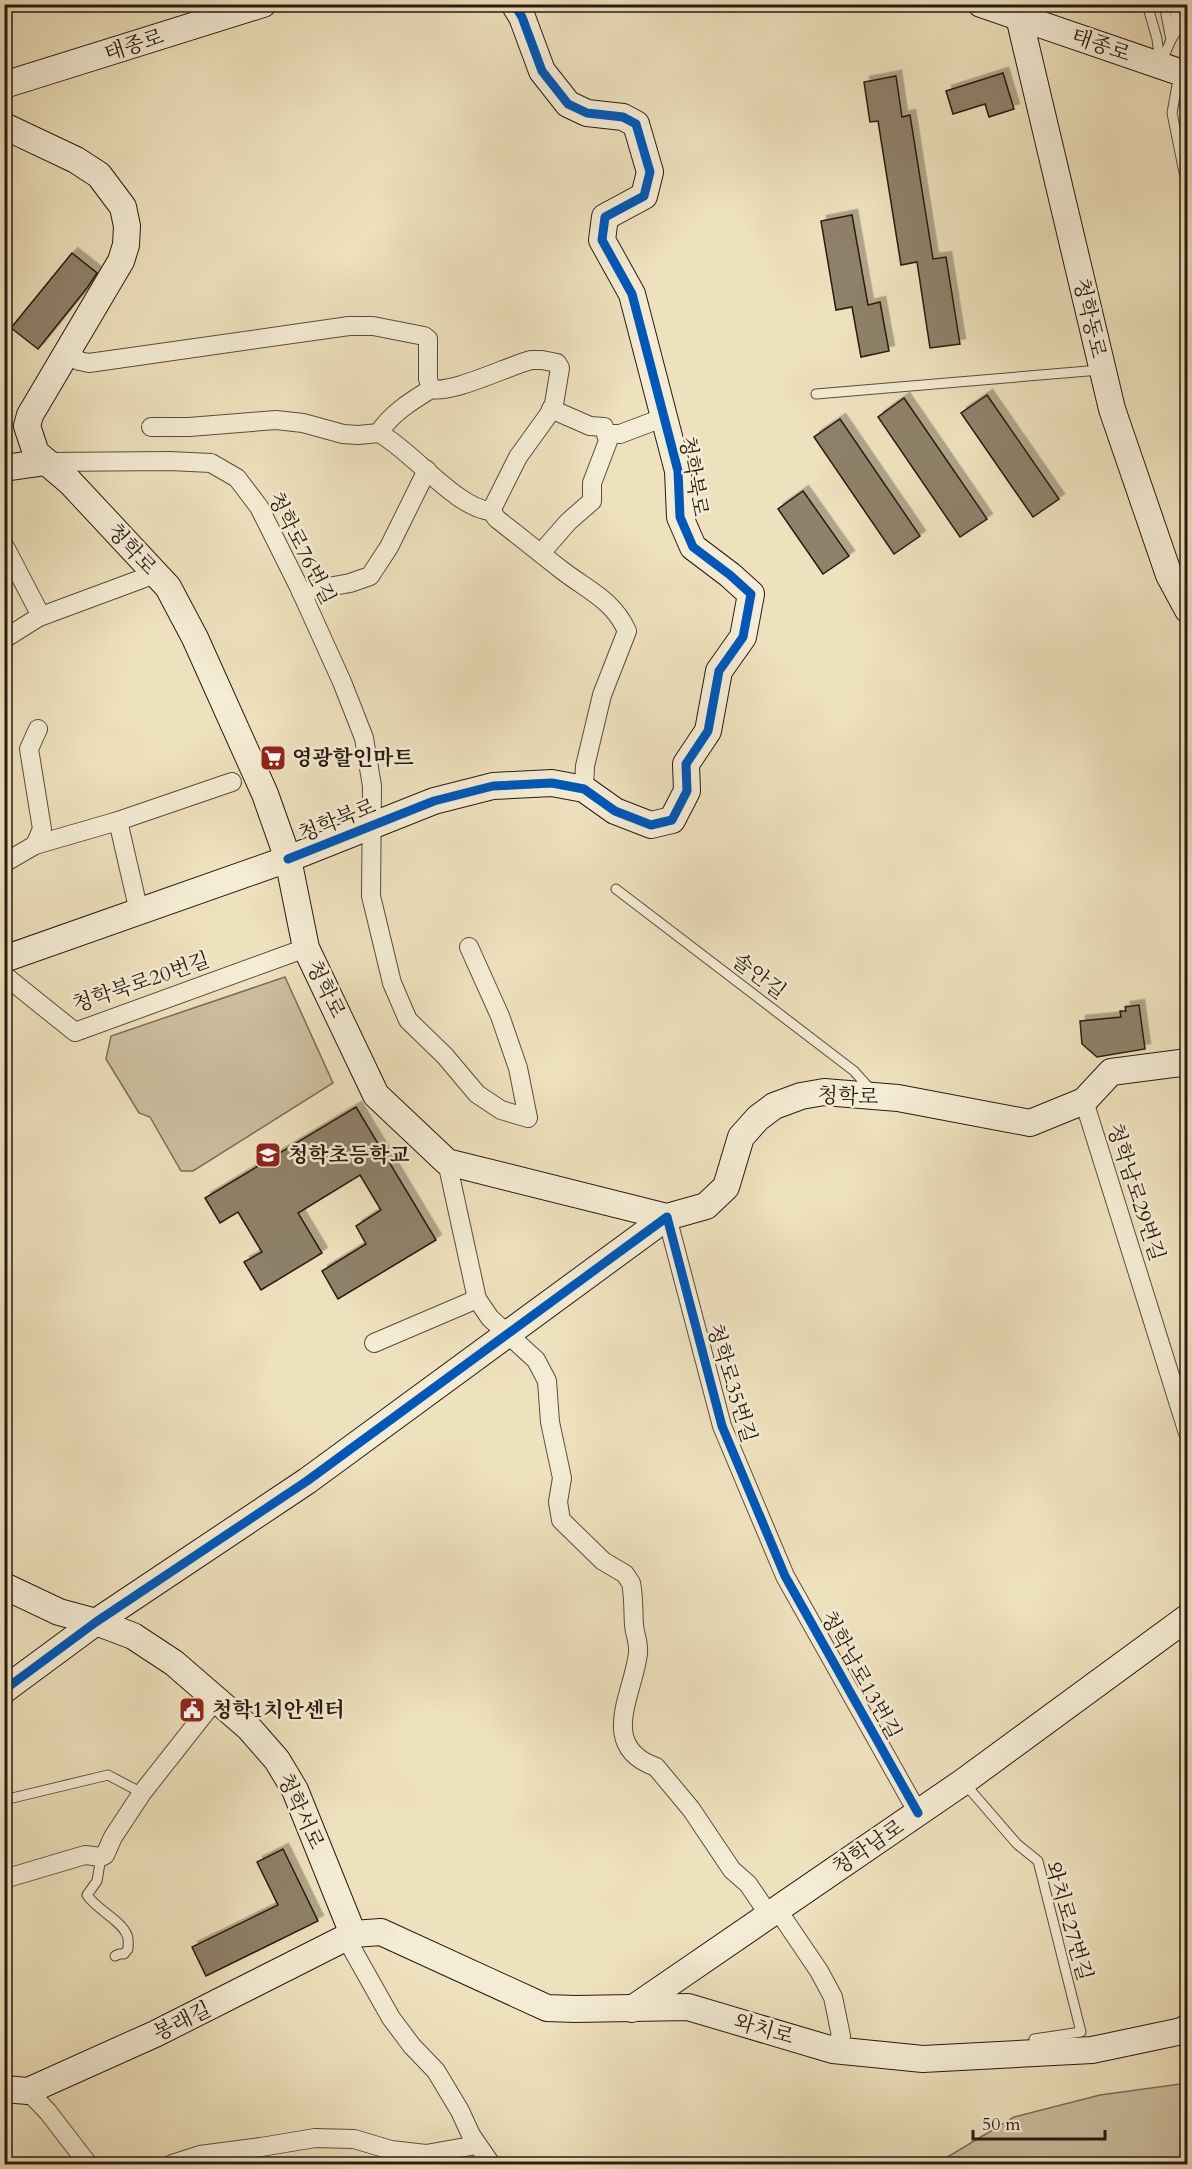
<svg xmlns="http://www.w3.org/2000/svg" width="1192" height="2169" font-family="Cardo,'Noto Serif KR',serif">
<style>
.park{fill:#cdbfa0;stroke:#7b6c58;stroke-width:1.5}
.building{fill:#8f816a;stroke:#291a11;stroke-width:1.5;filter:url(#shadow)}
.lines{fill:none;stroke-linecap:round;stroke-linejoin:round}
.lane-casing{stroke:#5a4c3c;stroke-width:11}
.street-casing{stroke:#5a4c3c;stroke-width:20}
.secondary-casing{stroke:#291a11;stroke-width:28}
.lane{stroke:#f4ecd4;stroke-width:9}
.street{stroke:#f4ecd4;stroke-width:18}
.secondary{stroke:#f4ecd4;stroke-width:26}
.cycleway-casing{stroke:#f4ecd4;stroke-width:13}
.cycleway{stroke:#0057b8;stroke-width:9}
.labels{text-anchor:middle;stroke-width:5;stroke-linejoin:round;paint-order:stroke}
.street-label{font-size:21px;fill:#291a11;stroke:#f4ecd4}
.poi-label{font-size:21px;font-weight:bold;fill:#291a11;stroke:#f4ecd4;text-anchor:start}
</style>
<defs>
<filter id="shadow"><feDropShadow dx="5.5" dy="-5.5" stdDeviation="0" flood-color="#0004"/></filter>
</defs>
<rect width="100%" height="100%" fill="#eee1bd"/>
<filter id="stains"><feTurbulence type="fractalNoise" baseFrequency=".00333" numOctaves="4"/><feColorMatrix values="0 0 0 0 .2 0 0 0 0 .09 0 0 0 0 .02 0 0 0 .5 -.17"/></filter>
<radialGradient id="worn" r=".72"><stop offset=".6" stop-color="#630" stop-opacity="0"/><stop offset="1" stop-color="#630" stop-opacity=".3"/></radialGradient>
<!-- park -->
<g class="park">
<path d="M 285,977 L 333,1083 L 193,1171 L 181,1171 L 150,1117 L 139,1113 L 106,1059 L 111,1036 Z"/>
<path d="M 1187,2083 L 1187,2164 L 940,2164 L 944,2159 L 1014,2117 L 1100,2095 Z"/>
</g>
<!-- building -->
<g class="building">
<path d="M 1003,73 L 1014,109 L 989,117 L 985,104 L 953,114 L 946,91 Z"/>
<path d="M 896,76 L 902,117 L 910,115 L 933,259 L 946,257 L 960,344 L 930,348 L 917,262 L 901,265 L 878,121 L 870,122 L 864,82 Z"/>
<path d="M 852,215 L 868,305 L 880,302 L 889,351 L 861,357 L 852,307 L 836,310 L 821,221 Z"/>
<path d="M 72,253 L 97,273 L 87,288 L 38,349 L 11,328 Z"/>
<path d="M 987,395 L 1059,499 L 1033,517 L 961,413 Z"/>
<path d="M 904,398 L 987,519 L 960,537 L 878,417 Z"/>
<path d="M 840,419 L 920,536 L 894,554 L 814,437 Z"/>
<path d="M 803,491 L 849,556 L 823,574 L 778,509 Z"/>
<path d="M 1139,1005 L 1145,1049 L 1097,1057 L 1082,1044 L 1080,1021 L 1121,1017 L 1120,1011 L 1126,1011 L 1125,1007 Z"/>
<path d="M 356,1107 L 436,1240 L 338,1299 L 322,1271 L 366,1244 L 356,1226 L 381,1210 L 360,1175 L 298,1213 L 322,1253 L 261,1290 L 244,1262 L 262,1252 L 238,1212 L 220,1223 L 205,1198 Z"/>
<path d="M 283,1849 L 318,1921 L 206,1976 L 192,1947 L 278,1905 L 257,1862 Z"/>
</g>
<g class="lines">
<!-- lane casing -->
<g class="lane-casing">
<g id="lane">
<path d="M 1147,4 L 1157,39 L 1160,63"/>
<path d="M 1171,40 L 1177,30 L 1174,4"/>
<path d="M 1161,63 L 1171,40 L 1164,4"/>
<path d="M 1179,74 L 1172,113 L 1188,192"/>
<path d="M 1188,254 L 1186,264 L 1188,272"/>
<path d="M 816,394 L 1100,370"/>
<path d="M 1171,574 L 1188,572"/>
<path d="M 616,889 L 854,1071 L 871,1090"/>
<path d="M 965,1784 L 1017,1844 L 1038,1861 L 1081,2032 L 1034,2039 L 1037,2052"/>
<path d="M 4,1800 L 108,1775 L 142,1793"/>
<path d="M 101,1857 L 97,1881 L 87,1895 C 97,1910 121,1920 127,1935 C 129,1939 128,1945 128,1949 L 124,1954 L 119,1954 L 115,1956"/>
</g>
</g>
<!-- street casing -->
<g class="street-casing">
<g id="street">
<path d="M 68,351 L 79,361 L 89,363 L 349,326 L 373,326 L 424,336 L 428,339 L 428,379 L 431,389 C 452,394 508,366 531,360 L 542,360 L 557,363 L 560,368 L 554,404 L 549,414 L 518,457 L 491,511 C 457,509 411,450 379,433 C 390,414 413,400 431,389"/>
<path d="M 151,427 L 189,427 L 276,420 L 303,423 L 343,434 L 358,435 L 379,433"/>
<path d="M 606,434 L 620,434 L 665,417"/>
<path d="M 46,462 L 170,461 L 211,463 L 237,478 L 259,507 L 299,587 L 342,682 L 364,738 L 372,786 L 371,896 L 392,983 L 408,1020 L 445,1056 L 477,1094 L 501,1110 L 528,1118 L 518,1068 L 500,1016 L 469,947"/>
<path d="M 491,511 L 497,519 C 519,536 541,554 563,571 C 589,591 613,600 627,631 L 602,695 L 585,766 L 584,789"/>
<path d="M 4,545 L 41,616"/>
<path d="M 541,553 L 568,522 L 592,501 L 592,483 L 608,441 L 604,427 L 590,426 L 551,409"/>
<path d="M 301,592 L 350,583 L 370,576 L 389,547 L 427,470"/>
<path d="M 4,639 L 39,617 L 155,574"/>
<path d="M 118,821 L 139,912"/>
<path d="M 35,845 L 118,821 L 232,782"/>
<path d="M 4,863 L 35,845 L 42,829 L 29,749 L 38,729"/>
<path d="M 4,975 L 75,1032 L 306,948"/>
<path d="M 1084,1101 L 1188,1433"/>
<path d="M 447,1162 L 477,1299 L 490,1318 L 536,1360 L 547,1381 L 550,1422 L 562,1478 L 558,1502 L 561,1520 L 603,1561 L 625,1574 L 631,1583 C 634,1597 633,1611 634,1625 C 635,1635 639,1643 638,1653 C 634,1693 597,1746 656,1767 L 691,1809 L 732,1870 L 748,1884 L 769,1915"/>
<path d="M 667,1217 L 722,1426 L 785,1576 L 918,1813"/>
<path d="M 374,1343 L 477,1299"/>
<path d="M 4,1879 L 85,1855 L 101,1857 L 105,1855 L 113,1837 L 142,1793 L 216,1699"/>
<path d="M 777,1909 L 819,1971 L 833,1997 L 841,2036 L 833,2050"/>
<path d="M 346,1938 L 391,2018 L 412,2046 L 436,2071 L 460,2111 L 471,2135 L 491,2164"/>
<path d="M 28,2091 L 48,2112 L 88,2164"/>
<path d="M 172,2164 L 200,2155 L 261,2147 L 315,2138 L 354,2139 L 391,2150 L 426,2154 L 477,2145"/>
</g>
</g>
<!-- secondary casing -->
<g class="secondary-casing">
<g id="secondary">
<path d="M 981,4 L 1188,75"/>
<path d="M 1019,17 L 1112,409 L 1169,575 L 1188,610"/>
<path d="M 4,85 L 263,4"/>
<path d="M 4,126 L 76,160 L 99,175 L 123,207 L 127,226 L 126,245 L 121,261 L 30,415 L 27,426 L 36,453 L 70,482 L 168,587 L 195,638 L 265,794 L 288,859 L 306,948 L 376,1095 L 447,1162 L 667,1217 L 706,1206 L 726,1187 L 741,1137 L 758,1118 L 774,1106 L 801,1096 L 824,1092 L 898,1098 L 1030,1123 L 1084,1101 L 1111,1072 L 1188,1062"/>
<path d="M 4,468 L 46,462"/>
<path d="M 4,959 L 288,859 L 434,801 L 493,786 L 552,783 L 584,789 L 615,811 L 651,825 L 672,820 L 687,791 L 686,764 L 708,731 L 719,671 L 743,637 L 751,594 L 730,575 L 693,547 L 680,517 L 678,471 L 632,294 L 602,240 L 605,217 L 644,196 L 650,172 L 636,124 L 623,117 L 587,113 L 568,104 L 542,71 L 522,17 L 514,4"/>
<path d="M 4,1586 L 59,1612 L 96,1622 L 133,1636 L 174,1663 L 249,1728 L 277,1760 L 295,1790 L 353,1934"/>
<path d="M 4,1690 L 96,1622 L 307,1481 L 667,1217"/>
<path d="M 632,2009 L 963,1782 L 1188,1617"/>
<path d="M 4,2089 L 28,2091 L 155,2034 L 353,1934 L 381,1932 L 547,2008 L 575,2009 L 688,2007 L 833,2050 L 923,2059 L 1092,2050 L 1182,2031 L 1188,2027"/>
</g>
</g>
<!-- lane -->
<use href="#lane" class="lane"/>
<!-- street -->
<use href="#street" class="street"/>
<!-- secondary -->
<use href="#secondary" class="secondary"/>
<!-- cycleway casing -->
<g class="cycleway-casing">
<g id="cycleway">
<path d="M 288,859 L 434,801 L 493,786 L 552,783 L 584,789 L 615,811 L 651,825 L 672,820 L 687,791 L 686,764 L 708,731 L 719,671 L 743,637 L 751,594 L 730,575 L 693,547 L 680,517 L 678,471 L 632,294 L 602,240 L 605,217 L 644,196 L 650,172 L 636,124 L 623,117 L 587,113 L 568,104 L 542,71 L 522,17 L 514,4"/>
<path d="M 4,1690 L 96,1622 L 307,1481 L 667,1217 L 722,1426 L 785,1576 L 918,1813"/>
</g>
</g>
<!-- cycleway -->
<use href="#cycleway" class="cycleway"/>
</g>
<!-- icons -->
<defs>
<g id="supermarket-square" transform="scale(1.35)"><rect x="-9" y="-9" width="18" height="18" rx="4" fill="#8f2418" stroke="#f4ecd4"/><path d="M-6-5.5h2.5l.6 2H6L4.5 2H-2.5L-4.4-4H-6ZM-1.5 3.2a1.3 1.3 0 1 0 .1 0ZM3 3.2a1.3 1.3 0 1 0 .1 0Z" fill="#fff"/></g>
<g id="school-square" transform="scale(1.35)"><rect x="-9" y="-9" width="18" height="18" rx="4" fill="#8f2418" stroke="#f4ecd4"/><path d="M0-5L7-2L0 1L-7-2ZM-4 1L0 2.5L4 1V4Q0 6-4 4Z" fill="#fff"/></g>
<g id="civic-square" transform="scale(1.35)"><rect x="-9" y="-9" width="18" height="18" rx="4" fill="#8f2418" stroke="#f4ecd4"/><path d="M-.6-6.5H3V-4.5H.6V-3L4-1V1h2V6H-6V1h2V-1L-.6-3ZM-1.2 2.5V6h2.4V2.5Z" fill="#fff"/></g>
</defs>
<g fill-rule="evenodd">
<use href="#supermarket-square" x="273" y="758"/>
<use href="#school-square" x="268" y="1155"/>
<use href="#civic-square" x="192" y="1710"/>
</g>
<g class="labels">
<!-- street labels -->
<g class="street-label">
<text transform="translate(134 45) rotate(-18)" y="7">태종로</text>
<text transform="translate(1101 45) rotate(19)" y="7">태종로</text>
<text transform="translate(1090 318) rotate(77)" y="7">청학동로</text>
<text transform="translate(694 476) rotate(80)" y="7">청학북로</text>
<text transform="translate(302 548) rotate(63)" y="7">청학로76번길</text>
<text transform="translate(132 549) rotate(47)" y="7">청학로</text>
<text transform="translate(337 820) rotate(-22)" y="7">청학북로</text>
<text transform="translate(759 976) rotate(37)" y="7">솔안길</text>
<text transform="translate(141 982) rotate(-19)" y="7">청학북로20번길</text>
<text transform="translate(326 989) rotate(64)" y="7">청학로</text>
<text transform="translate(848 1096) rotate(2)" y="7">청학로</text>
<text transform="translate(1136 1192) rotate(72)" y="7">청학남로29번길</text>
<text transform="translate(732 1383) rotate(73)" y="7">청학로35번길</text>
<text transform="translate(861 1675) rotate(61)" y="7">청학남로13번길</text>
<text transform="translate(301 1811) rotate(65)" y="7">청학서로</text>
<text transform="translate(868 1847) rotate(-34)" y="7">청학남로</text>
<text transform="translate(1069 1921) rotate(74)" y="7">와치로27번길</text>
<text transform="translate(182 2021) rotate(-26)" y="7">봉래길</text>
<text transform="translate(764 2029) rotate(16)" y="7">와치로</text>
</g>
<!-- poi labels -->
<g class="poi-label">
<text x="292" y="765">영광할인마트</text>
<text x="288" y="1162">청학초등학교</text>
<text x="212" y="1717">청학1치안센터</text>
</g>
</g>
<!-- margin -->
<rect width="1192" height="2169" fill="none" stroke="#eee1bd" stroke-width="24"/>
<rect x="6" y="6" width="1180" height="2157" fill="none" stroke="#291a11" stroke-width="3"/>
<rect x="12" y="12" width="1168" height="2145" fill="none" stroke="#291a11" stroke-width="1.5"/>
<!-- scale -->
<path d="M973 2130v9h132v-9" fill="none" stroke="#291a11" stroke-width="3"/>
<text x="982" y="2130" font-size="18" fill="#291a11" stroke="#f4ecd4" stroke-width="4.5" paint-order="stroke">50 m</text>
<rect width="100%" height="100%" filter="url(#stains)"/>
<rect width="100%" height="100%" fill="url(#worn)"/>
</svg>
